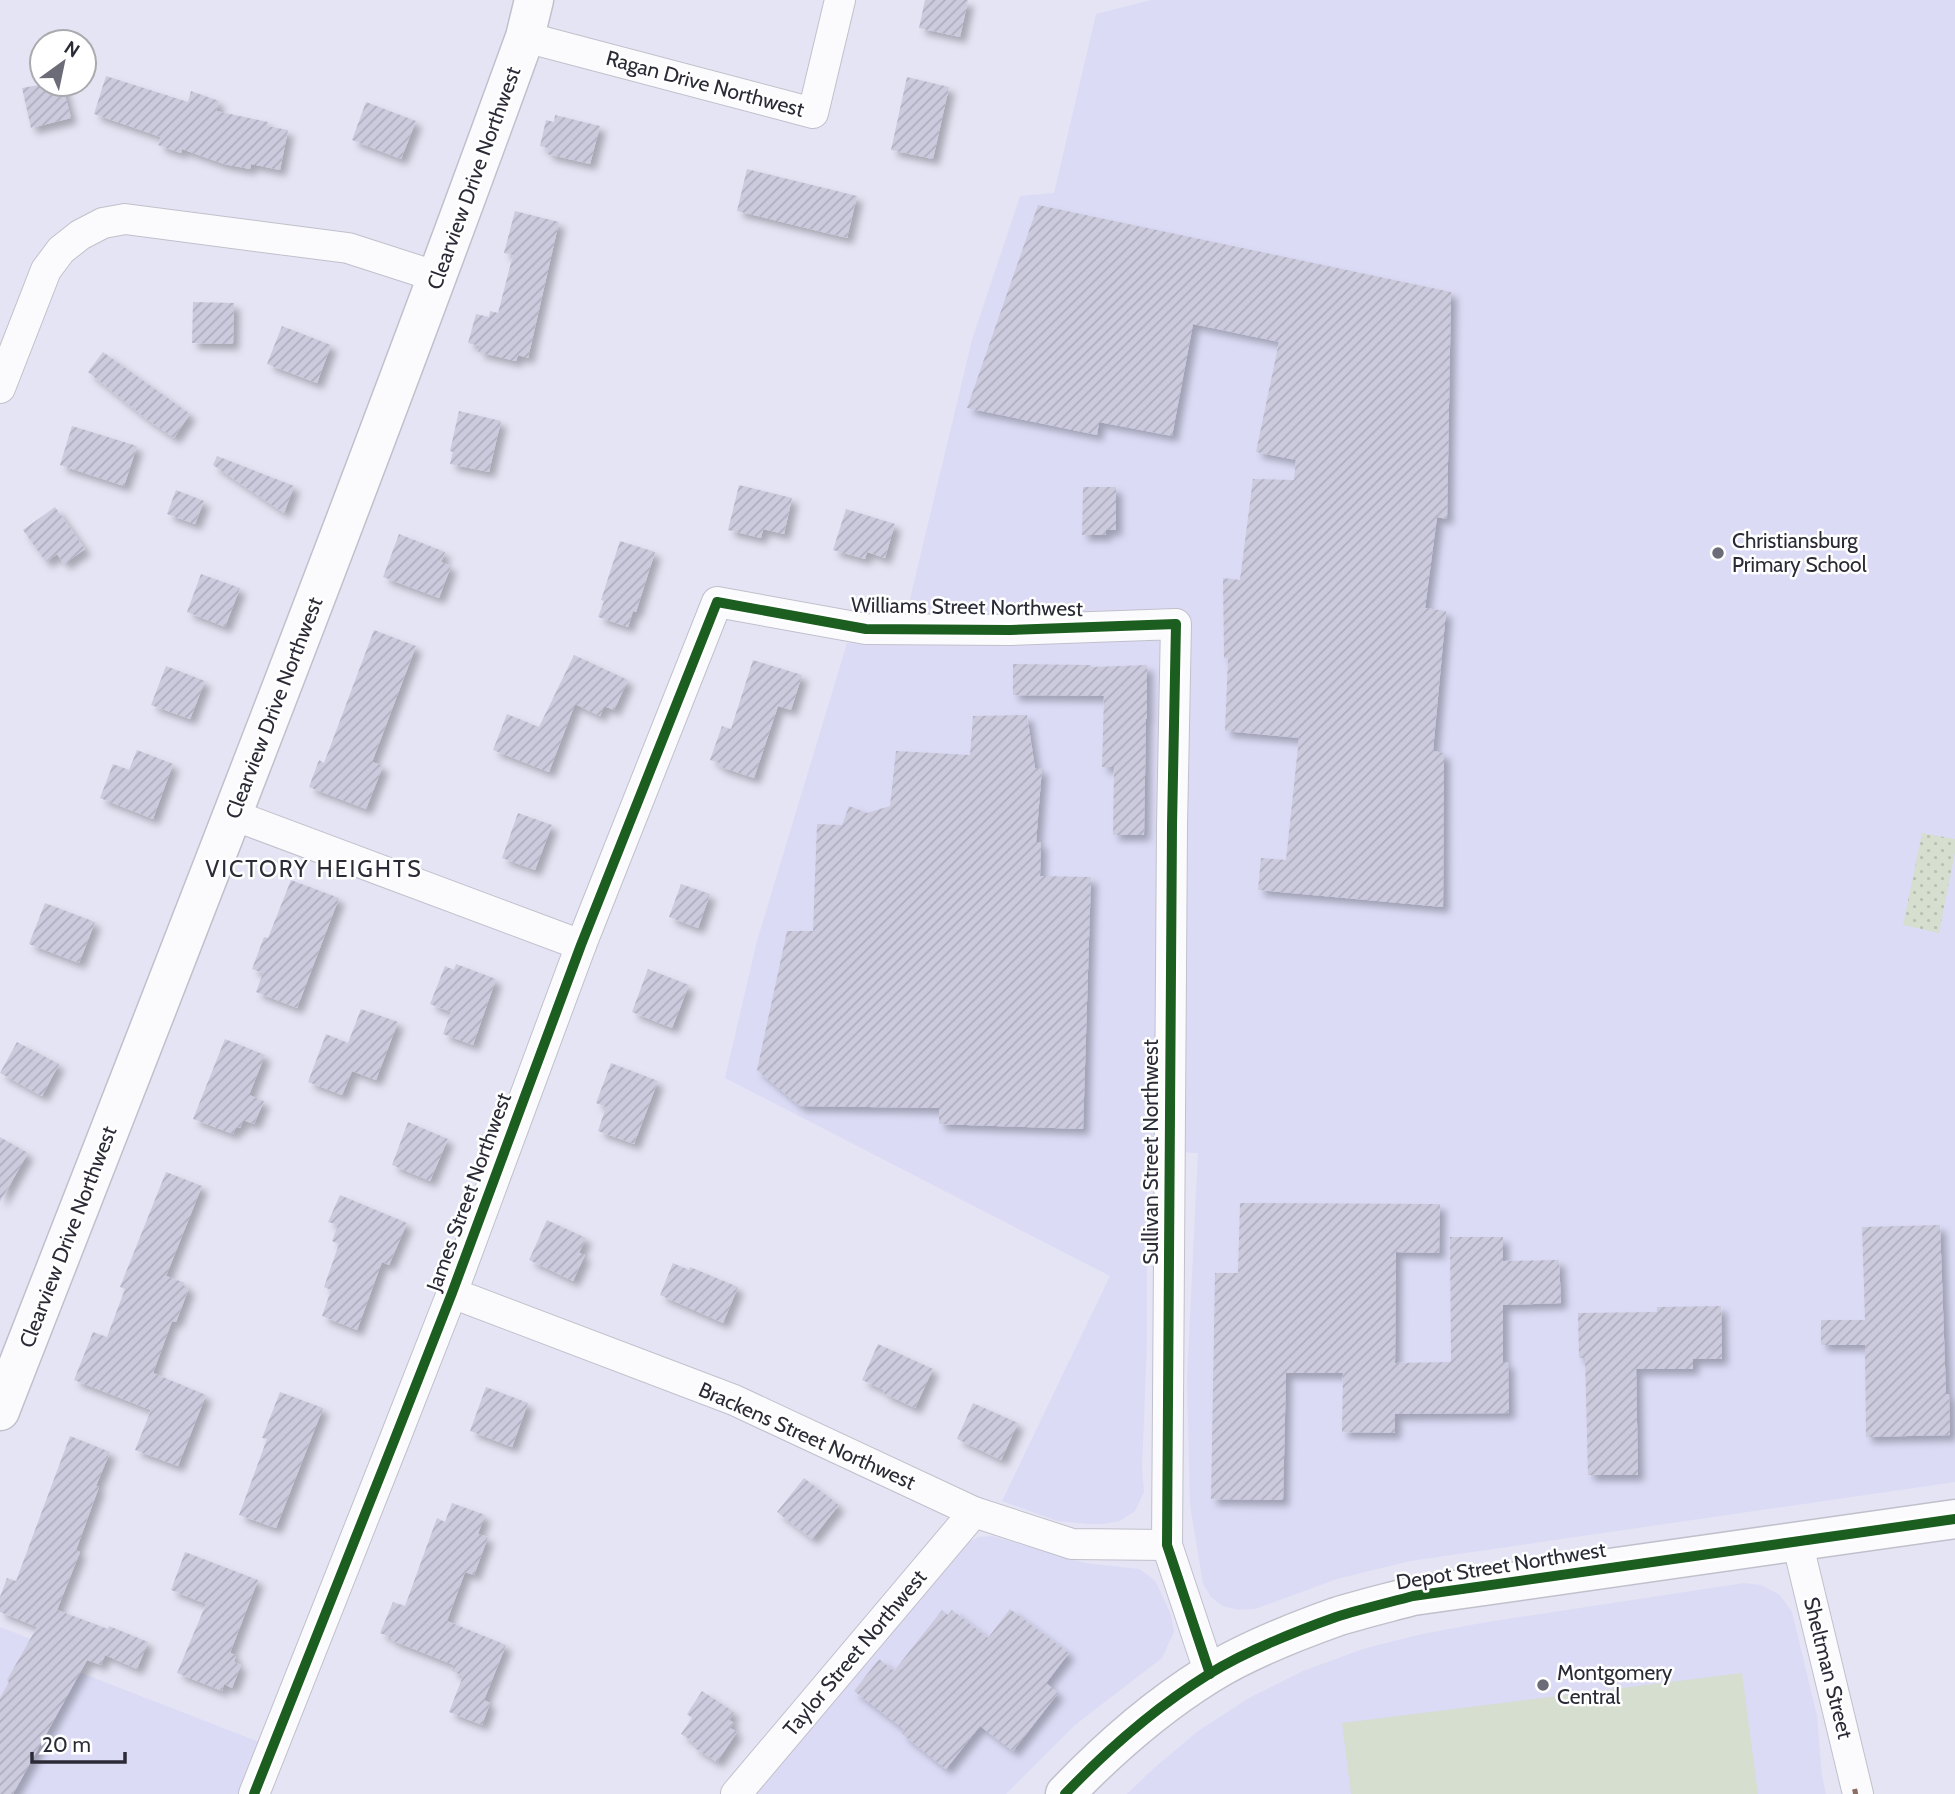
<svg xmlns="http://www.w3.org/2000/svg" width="1955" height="1794" font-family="Cabin,sans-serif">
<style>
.built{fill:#dbdbf6}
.park{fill:url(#park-dots)}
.pitch{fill:#d6ded0}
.building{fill:url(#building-hatch);filter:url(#shadow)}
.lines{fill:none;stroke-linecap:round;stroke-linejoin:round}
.street-casing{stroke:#c0c0cc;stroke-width:32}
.secondary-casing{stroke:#c0c0cc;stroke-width:41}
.street{stroke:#fbfbfd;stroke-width:30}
.secondary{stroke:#fbfbfd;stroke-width:38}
.quiet{stroke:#8d6e63;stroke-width:9;stroke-dasharray:18 9;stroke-linecap:butt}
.cycleway-casing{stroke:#fff;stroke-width:15}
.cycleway{stroke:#1b5e20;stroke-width:10}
.poi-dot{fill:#6c6c79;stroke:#fff;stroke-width:2.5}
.labels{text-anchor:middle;stroke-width:5;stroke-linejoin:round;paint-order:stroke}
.street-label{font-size:21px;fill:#2b2b37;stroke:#fff}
.poi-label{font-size:21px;fill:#2b2b37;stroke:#fff;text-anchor:start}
.neighbourhood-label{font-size:23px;letter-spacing:2px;fill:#2b2b37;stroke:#fff}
</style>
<defs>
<pattern id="park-dots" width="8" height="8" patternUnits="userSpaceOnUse" patternTransform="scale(1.75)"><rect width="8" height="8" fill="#d6ded0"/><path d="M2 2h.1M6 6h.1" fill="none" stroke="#b8bfb3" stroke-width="1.8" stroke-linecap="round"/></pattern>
<pattern id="building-hatch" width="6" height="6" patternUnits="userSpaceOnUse" patternTransform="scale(1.75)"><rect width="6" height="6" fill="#cccbde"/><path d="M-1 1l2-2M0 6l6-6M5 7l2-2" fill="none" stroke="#afaebf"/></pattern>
<filter id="shadow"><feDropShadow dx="6" dy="6" stdDeviation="3.5" flood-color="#0004"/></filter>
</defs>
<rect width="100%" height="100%" fill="#e4e4f4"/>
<!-- built -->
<g class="built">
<path d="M 1151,0 L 1955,0 L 1955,1482 L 1410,1561 L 1337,1579 L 1255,1609 L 1239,1610 L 1222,1606 L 1211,1597 L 1203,1584 L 1190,1505 L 1187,1378 L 1198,1153 L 1147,1151 L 1147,1342 L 1142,1469 L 1144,1492 L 1135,1511 L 1120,1521 L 1104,1524 L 1088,1524 L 1057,1521 L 1002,1501 L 1110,1276 L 725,1078 L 757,941 L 847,643 L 899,645 L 972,340 L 1020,196 L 1054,193 L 1096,14 Z"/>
<path d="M 992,1536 L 1085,1563 L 1139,1569 L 1148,1575 L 1156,1582 L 1171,1615 L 1174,1632 L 1162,1658 L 1075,1725 L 1006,1794 L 754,1794 L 968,1542 L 979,1537 Z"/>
<path d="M 1744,1583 L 1761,1585 L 1780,1595 L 1792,1612 L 1817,1716 L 1822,1776 L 1826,1794 L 1127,1794 L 1154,1768 L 1198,1731 L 1249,1698 L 1303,1671 L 1366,1648 L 1422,1634 L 1487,1622 Z"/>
<path d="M 0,1627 L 70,1654 L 66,1667 L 259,1742 L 240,1794 L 0,1794 Z"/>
</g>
<!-- park -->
<path class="park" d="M 1922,833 L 1955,839 L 1955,852 L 1939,933 L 1903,925 Z"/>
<!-- pitch -->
<path class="pitch" d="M 1742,1673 L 1758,1794 L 1351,1794 L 1342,1723 Z"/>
<!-- building -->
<g class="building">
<path d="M 925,0 L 968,0 L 960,37 L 919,28 Z"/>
<path d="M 106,76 L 188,102 L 191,91 L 219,101 L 216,111 L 268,122 L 267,126 L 288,130 L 280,170 L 251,164 L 250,169 L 224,164 L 182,149 L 181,153 L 158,145 L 161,137 L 94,114 Z"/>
<path d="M 907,77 L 949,87 L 933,159 L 891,150 Z"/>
<path d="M 45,84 L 62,84 L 71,118 L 31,128 L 22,88 Z"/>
<path d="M 366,102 L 416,121 L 401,159 L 352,140 Z"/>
<path d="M 555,115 L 600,126 L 590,164 L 547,154 L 548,148 L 540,146 L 546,120 L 554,122 Z"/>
<path d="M 747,169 L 857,196 L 847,238 L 737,211 Z"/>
<path d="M 1038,205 L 1451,292 L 1447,519 L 1437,517 L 1425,608 L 1446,611 L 1433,751 L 1444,753 L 1443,907 L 1258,890 L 1261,858 L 1286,860 L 1299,738 L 1225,731 L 1228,658 L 1224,658 L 1223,578 L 1240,580 L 1253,479 L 1294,480 L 1296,460 L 1256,452 L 1279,342 L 1193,324 L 1172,436 L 1099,422 L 1097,435 L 967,408 Z"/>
<path d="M 515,211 L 559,222 L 528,358 L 518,355 L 516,361 L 478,352 L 480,346 L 468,343 L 476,314 L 489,317 L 490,311 L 498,313 L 513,255 L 504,253 Z"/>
<path d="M 193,302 L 234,303 L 233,344 L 192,343 Z"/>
<path d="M 282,326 L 331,345 L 317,383 L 267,364 Z"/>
<path d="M 103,352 L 190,414 L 174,438 L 148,420 L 88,372 Z"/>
<path d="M 459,411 L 501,421 L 489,472 L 450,464 L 453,452 L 450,451 Z"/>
<path d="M 72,426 L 137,446 L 124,486 L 60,465 Z"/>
<path d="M 217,456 L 294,486 L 284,513 L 213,465 Z"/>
<path d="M 739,485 L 792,498 L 784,534 L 763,529 L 761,538 L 728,530 Z"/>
<path d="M 1083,487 L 1116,487 L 1116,530 L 1106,530 L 1106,535 L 1082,535 Z"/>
<path d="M 176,490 L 204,501 L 195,524 L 167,514 Z"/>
<path d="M 55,507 L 85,549 L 64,564 L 57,554 L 46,562 L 23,530 Z"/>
<path d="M 846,509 L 895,524 L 885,558 L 867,552 L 865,559 L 833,550 Z"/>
<path d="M 399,534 L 445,552 L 441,562 L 451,566 L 439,598 L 383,577 Z"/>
<path d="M 620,541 L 655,552 L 636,612 L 633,611 L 628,627 L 598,617 L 604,601 L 601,600 Z"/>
<path d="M 201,574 L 240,588 L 225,627 L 187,612 Z"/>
<path d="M 374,630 L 416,646 L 372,762 L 383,766 L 366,809 L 309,787 L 319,760 L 324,763 Z"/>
<path d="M 574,655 L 628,680 L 614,710 L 604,706 L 600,716 L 575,704 L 549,772 L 493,750 L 507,714 L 539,727 Z"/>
<path d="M 753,660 L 802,675 L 791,710 L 778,706 L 754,778 L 718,766 L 719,763 L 710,760 L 722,726 L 731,729 Z"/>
<path d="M 1013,664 L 1091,665 L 1091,667 L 1147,665 L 1147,719 L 1146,719 L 1144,835 L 1113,835 L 1114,767 L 1102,767 L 1104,696 L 1013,695 Z"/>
<path d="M 166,666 L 205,681 L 190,719 L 151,705 Z"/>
<path d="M 1027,715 L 1035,768 L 1042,768 L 1036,842 L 1041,842 L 1040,876 L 1091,877 L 1083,1129 L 939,1124 L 939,1108 L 800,1106 L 757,1070 L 787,931 L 813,931 L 817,824 L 842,825 L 849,806 L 867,813 L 890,806 L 896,751 L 970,755 L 973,716 Z"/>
<path d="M 137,750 L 173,764 L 153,819 L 100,798 L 113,764 L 129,770 Z"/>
<path d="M 518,813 L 552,825 L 535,870 L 502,858 Z"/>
<path d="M 291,880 L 339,898 L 297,1008 L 256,992 L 263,973 L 252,969 L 264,937 L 268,938 Z"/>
<path d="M 681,884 L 710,894 L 698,928 L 669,917 Z"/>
<path d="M 45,903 L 95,922 L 79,963 L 29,944 Z"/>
<path d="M 456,964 L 496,979 L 473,1045 L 443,1034 L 451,1012 L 430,1004 L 445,966 L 454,970 Z"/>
<path d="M 648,969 L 689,985 L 672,1028 L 632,1012 Z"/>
<path d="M 361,1009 L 398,1022 L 376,1080 L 352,1071 L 342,1095 L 308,1082 L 326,1034 L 348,1043 Z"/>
<path d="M 225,1039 L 265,1055 L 249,1095 L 264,1101 L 254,1124 L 243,1120 L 240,1128 L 236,1127 L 233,1134 L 193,1119 Z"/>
<path d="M 17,1042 L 59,1064 L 42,1096 L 0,1073 Z"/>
<path d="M 611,1063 L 658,1081 L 634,1144 L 598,1131 L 606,1107 L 596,1103 Z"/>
<path d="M 408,1122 L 448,1139 L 430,1181 L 392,1165 Z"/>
<path d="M 0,1137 L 28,1153 L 0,1202 Z"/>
<path d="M 166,1172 L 202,1186 L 166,1276 L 185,1283 L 183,1285 L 189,1288 L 176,1322 L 172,1321 L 153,1373 L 206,1395 L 178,1466 L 135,1450 L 151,1410 L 74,1380 L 93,1332 L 107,1337 L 125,1289 L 120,1287 Z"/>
<path d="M 340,1195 L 407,1223 L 389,1265 L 382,1262 L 357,1330 L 322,1316 L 331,1290 L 324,1287 L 339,1244 L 332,1241 L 338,1225 L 328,1222 Z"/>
<path d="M 1240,1203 L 1440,1204 L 1439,1253 L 1396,1252 L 1395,1363 L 1451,1362 L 1450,1237 L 1503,1237 L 1503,1261 L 1559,1260 L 1561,1303 L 1503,1305 L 1503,1362 L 1508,1362 L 1509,1413 L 1395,1414 L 1395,1433 L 1342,1432 L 1343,1373 L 1286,1373 L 1283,1500 L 1211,1499 L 1215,1273 L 1238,1273 Z"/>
<path d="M 547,1220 L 586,1238 L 579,1253 L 585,1255 L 573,1281 L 529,1260 Z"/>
<path d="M 1940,1225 L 1946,1394 L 1949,1394 L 1950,1435 L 1866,1437 L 1865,1345 L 1821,1345 L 1821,1320 L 1865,1320 L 1862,1227 Z"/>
<path d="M 673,1263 L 689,1270 L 690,1267 L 738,1287 L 723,1323 L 660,1295 Z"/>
<path d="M 1721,1306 L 1722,1359 L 1693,1359 L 1693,1369 L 1636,1369 L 1638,1475 L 1588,1475 L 1585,1358 L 1579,1358 L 1578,1313 L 1657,1312 L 1657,1307 Z"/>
<path d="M 878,1344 L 933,1369 L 915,1408 L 883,1393 L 884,1390 L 862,1380 Z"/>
<path d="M 486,1387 L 528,1403 L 512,1447 L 470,1431 Z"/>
<path d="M 280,1392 L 323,1408 L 276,1528 L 239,1515 L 267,1439 L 262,1438 Z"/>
<path d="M 973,1403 L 1018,1423 L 1001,1460 L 957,1439 Z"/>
<path d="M 70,1436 L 110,1452 L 96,1486 L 99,1487 L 76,1550 L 80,1552 L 57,1610 L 108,1629 L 109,1626 L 148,1642 L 137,1669 L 105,1655 L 101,1665 L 87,1660 L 13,1794 L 0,1794 L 0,1698 L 9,1682 L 7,1680 L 37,1627 L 0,1612 L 0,1597 L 7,1578 L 16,1581 Z"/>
<path d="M 804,1478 L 839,1505 L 812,1539 L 777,1512 Z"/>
<path d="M 452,1503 L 485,1515 L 478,1534 L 488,1537 L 474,1575 L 465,1572 L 447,1621 L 506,1645 L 484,1700 L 490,1703 L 482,1725 L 449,1712 L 463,1676 L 452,1671 L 454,1665 L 391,1640 L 392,1638 L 380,1633 L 393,1602 L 405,1606 L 437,1518 L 445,1522 Z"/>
<path d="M 185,1552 L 258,1580 L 230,1653 L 236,1655 L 234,1662 L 241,1665 L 232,1688 L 224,1684 L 222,1691 L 177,1673 L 206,1604 L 171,1590 Z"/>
<path d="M 1010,1609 L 1069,1653 L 1046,1683 L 1058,1693 L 1013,1751 L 980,1726 L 946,1769 L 902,1734 L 905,1730 L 854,1691 L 879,1659 L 894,1671 L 942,1610 L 948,1615 L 952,1610 L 988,1638 Z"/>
<path d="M 702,1691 L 734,1712 L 729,1720 L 734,1723 L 730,1728 L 737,1732 L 717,1762 L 693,1747 L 696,1744 L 681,1734 L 692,1718 L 687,1714 Z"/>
</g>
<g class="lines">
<!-- street casing -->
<g class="street-casing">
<g id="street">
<path d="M 525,37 L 813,113 L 840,0"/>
<path d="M 0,388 L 46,270 L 61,250 L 80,235 L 103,223 L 125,219 L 348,248 L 438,277"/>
<path d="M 233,815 L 581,945"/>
<path d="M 452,1293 L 734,1400 L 974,1512 L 1072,1544 L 1167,1545"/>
<path d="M 1797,1541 L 1858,1794"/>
<path d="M 254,1794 L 394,1441 L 452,1293 L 581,945 L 717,602 L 866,629 L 1010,630 L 1176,624 L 1172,826 L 1167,1545 L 1210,1674"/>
<path d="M 736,1794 L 974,1512"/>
</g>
</g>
<!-- secondary casing -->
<g class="secondary-casing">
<g id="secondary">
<path d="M 0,1411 C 178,955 358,498 525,37 L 534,0"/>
<path d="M 1065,1794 C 1108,1749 1156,1707 1209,1674 C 1246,1651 1294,1632 1336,1617 C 1361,1609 1387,1603 1413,1596 L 1955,1519"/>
</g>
</g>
<!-- street -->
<use href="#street" class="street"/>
<!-- secondary -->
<use href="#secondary" class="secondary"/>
<!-- quiet -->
<path class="quiet" d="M 1853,1794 L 1858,1793"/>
<!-- cycleway casing -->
<g class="cycleway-casing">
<g id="cycleway">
<path d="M 254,1794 L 394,1441 L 452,1293 L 581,945 L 717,602 L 866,629 L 1010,630 L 1176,624 L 1172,826 L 1167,1545 L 1210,1674"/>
<path d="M 1065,1794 C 1108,1749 1156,1707 1209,1674 C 1246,1651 1294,1632 1336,1617 C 1361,1609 1387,1603 1413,1596 L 1955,1519"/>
</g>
</g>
<!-- cycleway -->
<use href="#cycleway" class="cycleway"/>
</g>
<!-- markers -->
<g class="poi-dot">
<circle cx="1718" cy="553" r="7"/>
<circle cx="1543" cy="1685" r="7"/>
</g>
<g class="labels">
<!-- street labels -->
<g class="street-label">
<text transform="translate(705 84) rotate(15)" y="7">Ragan Drive Northwest</text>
<text transform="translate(474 178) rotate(-70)" y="7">Clearview Drive Northwest</text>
<text transform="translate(967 607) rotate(1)" y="7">Williams Street Northwest</text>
<text transform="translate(274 708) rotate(-69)" y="7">Clearview Drive Northwest</text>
<text transform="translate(1151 1152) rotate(-90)" y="7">Sullivan Street Northwest</text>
<text transform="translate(469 1192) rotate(-70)" y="7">James Street Northwest</text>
<text transform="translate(68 1237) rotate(-69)" y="7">Clearview Drive Northwest</text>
<text transform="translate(807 1436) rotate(24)" y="7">Brackens Street Northwest</text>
<text transform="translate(1501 1566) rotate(-9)" y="7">Depot Street Northwest</text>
<text transform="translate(855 1653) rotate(-50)" y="7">Taylor Street Northwest</text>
<text transform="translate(1828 1668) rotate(76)" y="7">Sheltman Street</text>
</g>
<!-- poi labels -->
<g class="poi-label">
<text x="1732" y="548">Christiansburg<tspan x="1732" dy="24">Primary School</tspan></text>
<text x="1557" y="1680">Montgomery<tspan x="1557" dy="24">Central</tspan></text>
</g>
<!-- neighbourhood labels -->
<g class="neighbourhood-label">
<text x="314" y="877">VICTORY HEIGHTS</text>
</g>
</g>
<!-- north arrow -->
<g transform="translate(63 63) rotate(33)"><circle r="33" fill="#ffffff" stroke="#aaaaaf" stroke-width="2"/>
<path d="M0-5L12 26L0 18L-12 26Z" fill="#6c6c79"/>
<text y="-10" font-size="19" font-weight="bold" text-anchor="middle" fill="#2b2b37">N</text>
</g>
<!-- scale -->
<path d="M32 1752v10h93v-10" fill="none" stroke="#2b2b37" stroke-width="3.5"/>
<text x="42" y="1752" font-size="21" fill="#2b2b37" stroke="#ffffff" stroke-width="5" paint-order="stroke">20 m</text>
</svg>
